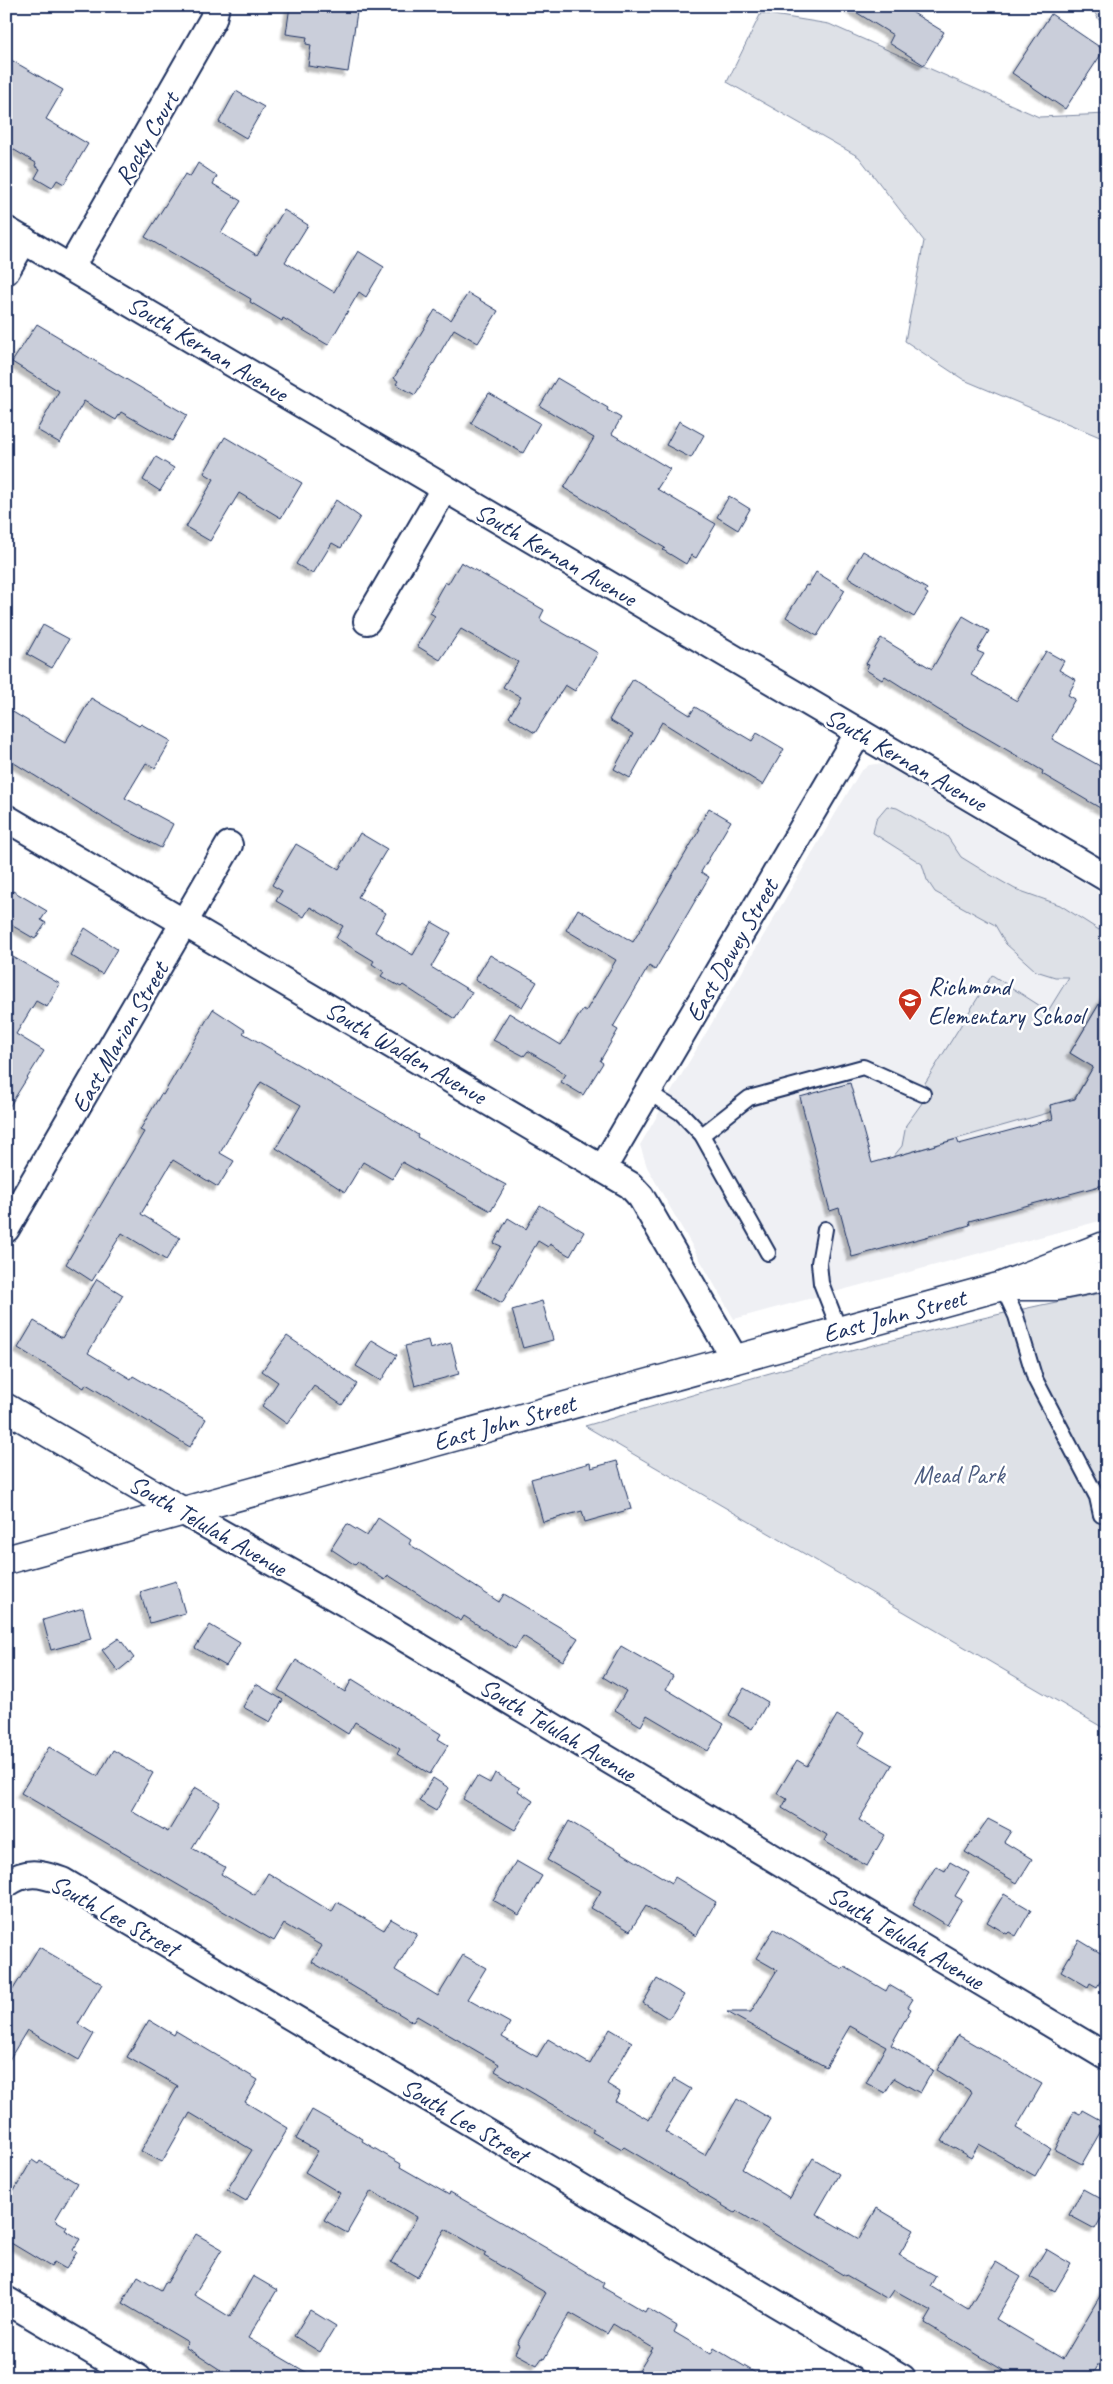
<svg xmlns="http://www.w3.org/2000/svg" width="1113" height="2384" font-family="Caveat,sans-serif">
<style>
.built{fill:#eff0f4}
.green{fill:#dee1e7;stroke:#7c88a2}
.building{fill:#caceda;stroke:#1b2f5e;filter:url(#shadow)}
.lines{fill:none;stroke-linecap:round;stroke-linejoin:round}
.service-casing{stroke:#1b2f5e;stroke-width:18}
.minor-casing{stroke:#1b2f5e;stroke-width:30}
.tertiary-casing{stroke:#1b2f5e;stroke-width:31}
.service{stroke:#fff;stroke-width:14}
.minor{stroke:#fff;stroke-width:26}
.tertiary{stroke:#fff;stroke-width:28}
.labels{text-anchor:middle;stroke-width:5;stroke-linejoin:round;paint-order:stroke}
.street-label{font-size:25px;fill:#1b2f5e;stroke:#fff}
.poi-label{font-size:25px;fill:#1b2f5e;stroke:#fff;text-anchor:start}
.park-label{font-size:25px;fill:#4c5c80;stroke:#fff}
</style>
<defs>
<filter id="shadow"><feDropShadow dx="-4.5" dy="4.5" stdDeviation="1" flood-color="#0004"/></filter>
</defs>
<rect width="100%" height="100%" fill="#fff"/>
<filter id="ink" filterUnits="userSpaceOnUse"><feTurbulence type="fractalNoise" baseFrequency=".02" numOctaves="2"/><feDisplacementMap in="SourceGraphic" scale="10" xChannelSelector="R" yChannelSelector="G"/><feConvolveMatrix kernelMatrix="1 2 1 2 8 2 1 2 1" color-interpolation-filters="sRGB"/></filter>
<g filter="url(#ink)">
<!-- built -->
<path class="built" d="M 876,764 L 885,765 L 1107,897 L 1107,1219 L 734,1319 L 647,1167 L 640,1145 L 860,772 L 869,765 Z"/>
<!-- green -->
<g class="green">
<path d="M 1091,6 L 1107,6 L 1107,34 Z"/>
<path d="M 761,13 L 829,24 L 1039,117 L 1107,114 L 1107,440 L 964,380 L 905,341 L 924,241 L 859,157 L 727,82 Z"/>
<path d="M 887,806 L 897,808 L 947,836 L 961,857 L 987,873 L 1015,889 L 1060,905 L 1099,930 L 1107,921 L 1107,991 L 1070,1053 L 1093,1067 L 1075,1098 L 1050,1105 L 1051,1112 L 893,1157 L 902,1146 L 906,1125 L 922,1103 L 925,1083 L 992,975 L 1048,1011 L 1069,977 L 1055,977 L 1036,971 L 1006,944 L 995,925 L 935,892 L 927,880 L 922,864 L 873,833 L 876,819 Z"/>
<path d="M 1107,1292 L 1107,1730 L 585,1426 C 758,1376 930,1325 1107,1292 Z"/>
</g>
<!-- building -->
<g class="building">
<path d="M 290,6 L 316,6 L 357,12 L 348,72 L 308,66 L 311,45 L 306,44 L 307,37 L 286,34 Z"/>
<path d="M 846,6 L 902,6 L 944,32 L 924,65 L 889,43 L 893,35 Z"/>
<path d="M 1051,14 L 1104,50 L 1065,109 L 1012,73 Z"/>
<path d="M 6,57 L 63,90 L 46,119 L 88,144 L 64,184 L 57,180 L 52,188 L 35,178 L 40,169 L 35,166 L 36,163 L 6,145 Z"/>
<path d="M 236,91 L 264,107 L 246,138 L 219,122 Z"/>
<path d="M 198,163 L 217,176 L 213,184 L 241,201 L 221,233 L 257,255 L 284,210 L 308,225 L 285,262 L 334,292 L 358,251 L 384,267 L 366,297 L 359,292 L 328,345 L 283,318 L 282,321 L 250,302 L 251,299 L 145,237 L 185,174 L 190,177 Z"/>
<path d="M 468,293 L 498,311 L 478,343 L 454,329 L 415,395 L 396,384 L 398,381 L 394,378 L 435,310 L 451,320 Z"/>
<path d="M 37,324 L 62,339 L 61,341 L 187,415 L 172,441 L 121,412 L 116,420 L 84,401 L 60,443 L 37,430 L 59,391 L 12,362 Z"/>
<path d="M 557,378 L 608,408 L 607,410 L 621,418 L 612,434 L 670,469 L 657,489 L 716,524 L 696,558 L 691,555 L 686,564 L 663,550 L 665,548 L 564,488 L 594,438 L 540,406 Z"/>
<path d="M 489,393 L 540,423 L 523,453 L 471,423 Z"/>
<path d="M 679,421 L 704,435 L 691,458 L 666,445 Z"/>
<path d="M 225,437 L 302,483 L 281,518 L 239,493 L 210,541 L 186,527 L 214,479 L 204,473 Z"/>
<path d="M 156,457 L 174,468 L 160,491 L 143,480 Z"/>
<path d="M 729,496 L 750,509 L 738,530 L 717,517 Z"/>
<path d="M 336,500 L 360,517 L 341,548 L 332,543 L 313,574 L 296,564 Z"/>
<path d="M 863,551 L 927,589 L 925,592 L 928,594 L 914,617 L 848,577 Z"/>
<path d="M 461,562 L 544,610 L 540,618 L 542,621 L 598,653 L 575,691 L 565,685 L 535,733 L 509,717 L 521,697 L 503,687 L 518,662 L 461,629 L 440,660 L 417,646 L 435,616 L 430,613 L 438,600 L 436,598 L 445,582 L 448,584 Z"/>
<path d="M 816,572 L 845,590 L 817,636 L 786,617 L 806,585 L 808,586 Z"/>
<path d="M 963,616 L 989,631 L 977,651 L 984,654 L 971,675 L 1017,701 L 1046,651 L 1064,661 L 1059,670 L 1076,680 L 1068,695 L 1075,699 L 1052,739 L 1107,770 L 1107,812 L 1042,774 L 1043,771 L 937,709 L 885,676 L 882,680 L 866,670 L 869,665 L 866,664 L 881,638 L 932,669 Z"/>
<path d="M 43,625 L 69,639 L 52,668 L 27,654 Z"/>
<path d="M 633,679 L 690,715 L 695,707 L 752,741 L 757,733 L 784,749 L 763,785 L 662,722 L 630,778 L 614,769 L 633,734 L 609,720 Z"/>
<path d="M 91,698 L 139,726 L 141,724 L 171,741 L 155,768 L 146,763 L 125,798 L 173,824 L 161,848 L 110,822 L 6,758 L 6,708 L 65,743 Z"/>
<path d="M 709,808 L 731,821 L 701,872 L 709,877 L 655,970 L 649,966 L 613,1027 L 618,1030 L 600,1061 L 603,1063 L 583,1095 L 561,1082 L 566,1074 L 528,1051 L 524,1056 L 493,1040 L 509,1013 L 561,1045 L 583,1009 L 586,1011 L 616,960 L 566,930 L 578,909 L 633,942 L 700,829 L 698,828 Z"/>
<path d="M 360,833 L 387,849 L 358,897 L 386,913 L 375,932 L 413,955 L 432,922 L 451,933 L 431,967 L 472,992 L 455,1019 L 403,985 L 401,987 L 381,976 L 384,972 L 372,964 L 374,961 L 336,938 L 343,926 L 310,907 L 304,917 L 276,901 L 282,891 L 272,885 L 296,844 L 339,869 Z"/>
<path d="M 13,891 L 47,911 L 41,920 L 46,923 L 35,939 L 6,922 L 6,903 Z"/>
<path d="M 85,928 L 117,949 L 102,974 L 70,955 Z"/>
<path d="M 6,953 L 60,984 L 47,1007 L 36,1001 L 16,1034 L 44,1051 L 6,1112 Z"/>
<path d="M 490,955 L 537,982 L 522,1007 L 475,980 Z"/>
<path d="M 1107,991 L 1107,1184 L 969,1221 L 970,1225 L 852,1257 L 839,1208 L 830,1211 L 800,1097 L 850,1083 L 872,1163 L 957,1139 L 959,1144 L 1053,1119 L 1050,1105 L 1075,1099 L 1093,1067 L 1070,1053 Z"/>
<path d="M 213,1009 L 245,1030 L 243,1033 L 386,1115 L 418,1135 L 417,1137 L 506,1185 L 491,1211 L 402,1162 L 392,1179 L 363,1162 L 345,1192 L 276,1148 L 301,1105 L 261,1082 L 220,1153 L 234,1161 L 218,1187 L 173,1160 L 141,1214 L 180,1238 L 166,1260 L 122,1233 L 92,1281 L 66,1264 L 144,1132 L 140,1130 L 161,1094 L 163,1095 Z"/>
<path d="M 540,1205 L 584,1232 L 570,1256 L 550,1244 L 548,1247 L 538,1241 L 502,1303 L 476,1288 L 501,1246 L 494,1243 L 508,1218 L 526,1229 Z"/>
<path d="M 97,1279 L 123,1295 L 88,1353 L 131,1379 L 133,1376 L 206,1419 L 190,1447 L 86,1384 L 84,1388 L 18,1348 L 34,1321 L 62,1338 Z"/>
<path d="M 542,1301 L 553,1340 L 523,1348 L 512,1310 Z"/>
<path d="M 287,1336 L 357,1384 L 342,1405 L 314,1386 L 287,1424 L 262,1406 L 278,1382 L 262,1371 Z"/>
<path d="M 372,1340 L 397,1355 L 381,1381 L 356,1366 Z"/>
<path d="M 428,1340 L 430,1349 L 451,1343 L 459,1374 L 415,1386 L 405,1346 Z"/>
<path d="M 617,1461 L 631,1509 L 585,1522 L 582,1511 L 543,1522 L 531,1479 L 590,1463 L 591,1468 Z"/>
<path d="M 378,1518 L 411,1540 L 409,1544 L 499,1602 L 504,1594 L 578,1638 L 563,1661 L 523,1636 L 515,1649 L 464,1616 L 461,1621 L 388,1575 L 385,1580 L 358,1562 L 355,1565 L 331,1549 L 347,1524 L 367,1536 Z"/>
<path d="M 176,1581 L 185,1613 L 150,1623 L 140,1592 Z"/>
<path d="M 83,1608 L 91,1639 L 51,1650 L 43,1620 Z"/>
<path d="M 210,1625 L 240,1643 L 226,1666 L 195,1648 Z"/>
<path d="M 119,1638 L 134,1658 L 118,1671 L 102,1650 Z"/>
<path d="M 621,1646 L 673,1676 L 666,1689 L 724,1724 L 708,1751 L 647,1715 L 641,1726 L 615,1710 L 626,1691 L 603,1677 Z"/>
<path d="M 296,1660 L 345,1692 L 352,1679 L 441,1734 L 438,1739 L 448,1745 L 430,1774 L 397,1754 L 400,1749 L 355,1722 L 348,1734 L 278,1690 Z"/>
<path d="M 256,1684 L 283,1700 L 270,1722 L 243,1707 Z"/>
<path d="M 744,1688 L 768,1702 L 752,1729 L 729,1715 Z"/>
<path d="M 837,1715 L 865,1732 L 858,1745 L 892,1765 L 859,1820 L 885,1835 L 867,1866 L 824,1841 L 827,1835 L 782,1808 L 787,1799 L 777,1793 L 797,1760 L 807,1766 Z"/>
<path d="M 49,1747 L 98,1776 L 113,1750 L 153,1773 L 131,1811 L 168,1832 L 195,1787 L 220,1802 L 192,1848 L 225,1867 L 221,1874 L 255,1895 L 268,1873 L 332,1912 L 337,1902 L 384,1930 L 391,1919 L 417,1934 L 395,1970 L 438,1996 L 463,1955 L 486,1968 L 467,1999 L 510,2023 L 502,2037 L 537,2057 L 548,2039 L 590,2064 L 610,2029 L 632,2042 L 607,2084 L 620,2092 L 615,2101 L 649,2120 L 674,2079 L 691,2089 L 665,2132 L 705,2155 L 737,2099 L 771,2119 L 742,2169 L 790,2198 L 813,2158 L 839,2174 L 816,2214 L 859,2239 L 877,2208 L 914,2230 L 899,2255 L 936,2276 L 930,2286 L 968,2309 L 996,2262 L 1021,2277 L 996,2319 L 1063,2359 L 1107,2284 L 1107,2350 L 1092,2376 L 1096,2378 L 1016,2378 L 925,2323 L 932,2311 L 894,2290 L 888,2299 L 846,2275 L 845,2276 L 737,2211 L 735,2213 L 624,2147 L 622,2149 L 592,2132 L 594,2129 L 495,2071 L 499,2064 L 417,2016 L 413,2022 L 312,1962 L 322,1946 L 284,1924 L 274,1941 L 21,1793 Z"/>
<path d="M 495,1773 L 520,1788 L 518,1791 L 533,1801 L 515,1830 L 463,1799 L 477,1776 L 490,1783 Z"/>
<path d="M 433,1778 L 449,1788 L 436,1811 L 419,1801 Z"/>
<path d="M 988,1819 L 1011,1831 L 1004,1842 L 1032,1859 L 1017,1883 L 965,1852 Z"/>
<path d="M 569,1821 L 672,1883 L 675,1877 L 716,1902 L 696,1936 L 646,1906 L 630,1931 L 591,1908 L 601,1891 L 547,1860 Z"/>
<path d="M 516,1861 L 542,1876 L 519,1915 L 493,1900 Z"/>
<path d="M 950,1862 L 969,1873 L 955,1896 L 962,1900 L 947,1925 L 913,1904 L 936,1866 L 945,1871 Z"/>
<path d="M 1004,1894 L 1031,1910 L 1016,1936 L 1009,1932 L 1007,1934 L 987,1922 Z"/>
<path d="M 774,1929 L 828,1962 L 843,1969 L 845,1967 L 886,1991 L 889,1985 L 913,1999 L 908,2007 L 911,2009 L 891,2045 L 933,2070 L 920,2093 L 894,2078 L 885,2093 L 866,2083 L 886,2046 L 850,2026 L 826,2067 L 727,2012 L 751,2012 L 777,1970 L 756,1958 Z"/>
<path d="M 1079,1940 L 1107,1957 L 1107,1970 L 1097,1987 L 1090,1983 L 1088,1987 L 1061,1971 Z"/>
<path d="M 39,1947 L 102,1984 L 78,2024 L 94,2034 L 79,2060 L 27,2030 L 6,2065 L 6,2001 Z"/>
<path d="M 657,1979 L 684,1995 L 669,2019 L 643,2003 Z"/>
<path d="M 149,2020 L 174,2035 L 176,2031 L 258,2080 L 245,2102 L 288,2128 L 246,2201 L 227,2190 L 252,2150 L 190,2113 L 162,2162 L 141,2151 L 178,2086 L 127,2057 Z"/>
<path d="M 958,2035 L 1042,2084 L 1016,2128 L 1051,2149 L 1035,2176 L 979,2144 L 971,2158 L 942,2141 L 972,2092 L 937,2070 Z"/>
<path d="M 312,2110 L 363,2139 L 362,2141 L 401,2164 L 400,2167 L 449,2195 L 450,2192 L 560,2256 L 604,2283 L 602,2287 L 645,2312 L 647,2308 L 677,2326 L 674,2332 L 711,2354 L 714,2348 L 764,2378 L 651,2378 L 639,2371 L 653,2348 L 613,2324 L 607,2334 L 570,2313 L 544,2359 L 542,2358 L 537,2365 L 515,2353 L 519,2345 L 517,2344 L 546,2293 L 484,2256 L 486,2253 L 445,2229 L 417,2277 L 391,2262 L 417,2217 L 371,2191 L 347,2233 L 324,2220 L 340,2193 L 305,2172 L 318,2151 L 296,2139 Z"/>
<path d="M 1082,2110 L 1102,2121 L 1099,2127 L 1102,2129 L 1082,2164 L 1055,2150 L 1074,2111 L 1080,2114 Z"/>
<path d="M 32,2160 L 38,2164 L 40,2161 L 77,2183 L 55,2220 L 67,2227 L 65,2230 L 80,2239 L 73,2250 L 77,2252 L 66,2269 L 54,2262 L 51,2267 L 6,2240 L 6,2187 L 14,2191 Z"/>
<path d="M 1083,2189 L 1107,2202 L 1107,2208 L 1095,2229 L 1069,2215 Z"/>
<path d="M 196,2234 L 222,2249 L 194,2295 L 230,2317 L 253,2276 L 277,2290 L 248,2338 L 316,2378 L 233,2378 L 185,2347 L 188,2342 L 122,2303 L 138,2276 L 161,2290 L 165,2282 L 167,2283 Z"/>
<path d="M 1046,2249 L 1071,2264 L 1055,2291 L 1030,2277 Z"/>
<path d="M 310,2310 L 336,2326 L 320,2352 L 294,2336 Z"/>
</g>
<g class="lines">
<!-- service casing -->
<g class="service-casing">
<g id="service">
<path d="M 648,1092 L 681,1113 L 702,1135 L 768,1253"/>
<path d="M 702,1135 L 749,1098 L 863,1067 L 923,1094"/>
<path d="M 825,1229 L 819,1263 L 821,1283 L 839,1329"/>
<path d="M 1002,1286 L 1016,1316 L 1035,1379 L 1097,1497 L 1101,1515"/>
</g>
</g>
<!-- minor casing -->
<g class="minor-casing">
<g id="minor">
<path d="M 6,230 L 1107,878"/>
<path d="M 71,267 L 213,19 L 216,6"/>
<path d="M 6,271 L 24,240"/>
<path d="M 367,621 L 444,489"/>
<path d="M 6,818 L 630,1185 L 641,1197 L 734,1358"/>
<path d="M 603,1168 L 859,732"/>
<path d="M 6,1229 L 229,845"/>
<path d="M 182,1511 L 361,1612 L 1107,2057"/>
<path d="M 6,1884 C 26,1870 40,1873 62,1881 L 902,2378"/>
<path d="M 6,2300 L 138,2378"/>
</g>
</g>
<!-- tertiary casing -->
<g class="tertiary-casing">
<g id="tertiary">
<path d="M 1014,1286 L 1056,1286 L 1107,1276"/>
<path d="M 6,1408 L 182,1511"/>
<path d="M 6,1560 L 1002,1286 L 1107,1245"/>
</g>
</g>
<!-- service -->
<use href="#service" class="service"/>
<!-- minor -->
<use href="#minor" class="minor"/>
<!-- tertiary -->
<use href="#tertiary" class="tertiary"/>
</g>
</g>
<!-- icons -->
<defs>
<g id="school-pin" transform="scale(1.25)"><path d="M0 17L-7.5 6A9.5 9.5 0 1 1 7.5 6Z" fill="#c8321e" stroke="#fff"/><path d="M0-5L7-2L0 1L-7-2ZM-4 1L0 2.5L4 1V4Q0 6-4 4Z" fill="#fff"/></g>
</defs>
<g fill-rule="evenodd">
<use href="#school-pin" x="910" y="1000"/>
</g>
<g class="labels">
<!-- street labels -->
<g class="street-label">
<text transform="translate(146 138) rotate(-60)" y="9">Rocky Court</text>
<text transform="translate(208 348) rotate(31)" y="9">South Kernan Avenue</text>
<text transform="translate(556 554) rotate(30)" y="9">South Kernan Avenue</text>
<text transform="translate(906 759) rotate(30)" y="9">South Kernan Avenue</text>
<text transform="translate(731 950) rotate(-60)" y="9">East Dewey Street</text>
<text transform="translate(119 1037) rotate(-60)" y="9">East Marion Street</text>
<text transform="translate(406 1052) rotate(30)" y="9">South Walden Avenue</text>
<text transform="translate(894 1315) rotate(-15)" y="9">East John Street</text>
<text transform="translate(504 1422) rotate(-16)" y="9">East John Street</text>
<text transform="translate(208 1525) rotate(30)" y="9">South Telulah Avenue</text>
<text transform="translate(558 1729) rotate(31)" y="9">South Telulah Avenue</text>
<text transform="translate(115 1915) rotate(29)" y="9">South Lee Street</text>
<text transform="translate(906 1937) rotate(31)" y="9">South Telulah Avenue</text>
<text transform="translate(465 2120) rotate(31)" y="9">South Lee Street</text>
</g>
<!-- poi labels -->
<g class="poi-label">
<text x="928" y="995">Richmond<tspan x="928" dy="29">Elementary School</tspan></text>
</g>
<!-- park labels -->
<g class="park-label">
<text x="959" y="1483">Mead Park</text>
</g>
</g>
<!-- margin -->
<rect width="1113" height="2384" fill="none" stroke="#fff" stroke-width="25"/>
<rect x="12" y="12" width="1088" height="2359" fill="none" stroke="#1b2f5e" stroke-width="2" filter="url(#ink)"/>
</svg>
